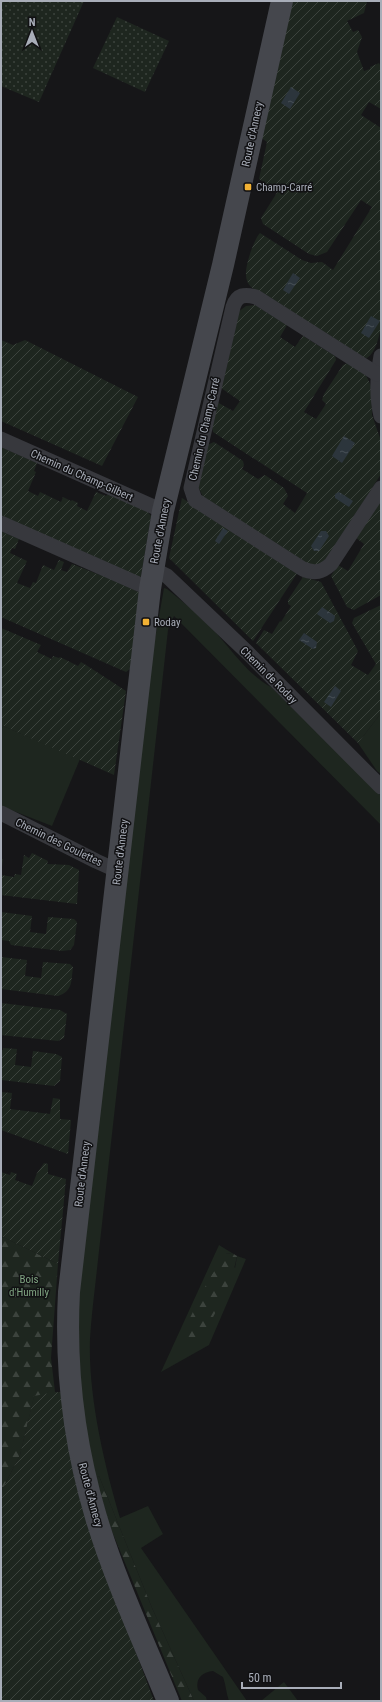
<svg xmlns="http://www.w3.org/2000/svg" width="382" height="1702" font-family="'Roboto Condensed',sans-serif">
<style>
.grass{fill:#1e261f}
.forest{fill:url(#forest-firs)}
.park{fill:url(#park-dots)}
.garden{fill:url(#garden-furrows)}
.water{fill:url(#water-ripples)}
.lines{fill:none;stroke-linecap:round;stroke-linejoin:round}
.street{stroke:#37383d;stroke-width:15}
.secondary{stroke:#45474d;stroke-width:22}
.poi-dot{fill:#f2b134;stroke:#111113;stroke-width:1.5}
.labels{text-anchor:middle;stroke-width:3;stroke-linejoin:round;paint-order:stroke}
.street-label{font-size:11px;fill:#a8adb8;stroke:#111113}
.poi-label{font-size:11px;fill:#a8adb8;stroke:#111113;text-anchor:start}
.park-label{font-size:11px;fill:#7fa381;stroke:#111113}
</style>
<defs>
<pattern id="forest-firs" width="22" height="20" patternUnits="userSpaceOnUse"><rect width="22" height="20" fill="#1e261f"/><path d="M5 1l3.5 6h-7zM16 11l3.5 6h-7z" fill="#3c433d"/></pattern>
<pattern id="park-dots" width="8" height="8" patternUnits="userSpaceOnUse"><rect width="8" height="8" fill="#1e261f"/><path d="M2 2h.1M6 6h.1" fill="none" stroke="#3c433d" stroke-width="1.8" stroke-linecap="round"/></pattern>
<pattern id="garden-furrows" width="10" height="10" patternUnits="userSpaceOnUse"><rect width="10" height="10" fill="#1e261f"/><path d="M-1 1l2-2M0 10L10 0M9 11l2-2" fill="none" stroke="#3c433d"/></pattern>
<pattern id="water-ripples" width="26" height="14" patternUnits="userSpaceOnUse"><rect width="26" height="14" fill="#2c353c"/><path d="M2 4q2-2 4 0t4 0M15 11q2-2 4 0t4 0" fill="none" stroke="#485056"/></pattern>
</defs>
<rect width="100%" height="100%" fill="#161618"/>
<!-- grass -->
<g class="grass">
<path d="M 164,588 L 167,589 C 178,598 190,607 201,617 C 225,639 242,671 271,687 L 381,796 L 381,825 L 174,616 L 168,630 L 95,1287 C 93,1304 91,1322 90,1339 C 88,1395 104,1464 120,1518 L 148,1506 L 163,1534 L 141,1548 L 247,1701 L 229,1701 C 226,1693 226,1685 223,1677 L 213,1671 C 202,1672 195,1679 198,1690 L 206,1697 L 207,1701 L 194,1701 L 152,1608 L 99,1476 L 96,1478 L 80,1402 L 77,1303 L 153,650 Z"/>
<path d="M 381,713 L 381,774 L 377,771 L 358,743 Z"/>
<path d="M 1,725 L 80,759 L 52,826 L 1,806 Z"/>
<path d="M 219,1245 L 232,1253 L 226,1254 L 235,1268 L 237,1256 L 246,1259 L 209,1345 L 161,1372 Z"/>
<path d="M 284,1682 L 298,1701 L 261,1701 Z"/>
</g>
<!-- forest -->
<g class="forest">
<path d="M 1,1236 L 58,1264 L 51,1358 L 55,1392 L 63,1393 L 97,1553 L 154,1701 L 34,1397 L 20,1455 L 1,1492 Z"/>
<path d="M 232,1253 L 237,1256 C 231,1287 215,1315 198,1342 L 186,1343 L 189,1320 L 209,1279 L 226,1254 Z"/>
<path d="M 99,1476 L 152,1608 L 194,1701 L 182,1701 L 109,1524 L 96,1478 Z"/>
</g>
<!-- park -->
<g class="park">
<path d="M 1,1 L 84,1 L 39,102 L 1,86 Z"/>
<path d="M 117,17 L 169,41 L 145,92 L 93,68 Z"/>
</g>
<!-- garden -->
<g class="garden">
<path d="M 291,1 L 367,1 L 364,13 L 347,21 L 353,32 L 358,30 L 362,37 L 357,52 L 364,71 L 370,69 L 370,67 L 379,63 L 381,67 L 381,109 L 369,102 L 361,115 L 381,128 L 381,328 C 378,339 376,352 367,358 L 361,357 L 251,287 C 248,284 246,280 246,275 C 245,266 254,239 260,233 L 302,260 L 311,263 L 322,262 L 333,270 L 372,207 L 361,200 L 327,252 L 317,256 L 309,254 L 263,224 L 261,218 L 278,191 L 259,179 L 267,142 L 260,137 Z"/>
<path d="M 255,305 L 287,325 L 280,337 L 295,347 L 303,336 L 335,356 L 336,360 L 304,412 L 316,419 L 326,404 L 322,400 L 324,394 L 343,365 L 348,363 L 366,375 L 371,386 L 372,415 L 381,441 L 381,474 L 325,562 L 316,565 L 306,563 L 203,497 L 198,486 L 207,445 L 214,442 L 243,461 L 244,465 L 242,469 L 258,479 L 265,475 L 284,488 L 288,496 L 283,504 L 295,513 L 307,493 L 213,432 L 212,426 L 217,402 L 233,411 L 240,401 L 221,388 L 238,312 L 246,306 Z"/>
<path d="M 1,340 L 13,345 L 25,340 L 138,397 L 102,466 L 1,421 Z"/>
<path d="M 1,447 L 37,463 L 34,471 L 36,472 L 28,491 L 38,496 L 40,492 L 61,502 L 63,497 L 71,501 L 72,500 L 78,503 L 77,506 L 87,511 L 96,492 L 106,496 L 108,494 L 146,510 L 151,516 L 141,576 L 136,579 L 1,519 Z"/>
<path d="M 381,497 L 381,595 L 354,610 L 347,607 L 331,576 L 338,565 L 348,571 L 364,544 L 355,537 Z"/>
<path d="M 182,498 L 298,572 L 253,641 L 169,558 Z"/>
<path d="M 1,531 L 19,539 L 15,549 L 12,548 L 10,553 L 27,561 L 17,583 L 30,588 L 33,582 L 36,583 L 43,565 L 54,570 L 59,560 L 64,562 L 61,570 L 67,572 L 72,564 L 100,575 L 102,572 L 140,593 L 130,669 L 126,672 L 1,617 Z"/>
<path d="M 303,577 L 321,582 L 358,651 L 351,665 L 368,675 L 376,664 L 352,623 L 354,618 L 381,605 L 381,713 L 358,743 L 256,643 L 264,630 L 272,634 L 280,621 L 281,622 L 291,606 L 288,604 L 288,600 Z"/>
<path d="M 1,628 L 41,645 L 37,652 L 52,659 L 53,656 L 59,658 L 60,657 L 78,666 L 81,662 L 86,665 L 126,691 L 114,775 L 1,725 Z"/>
<path d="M 32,853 L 48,861 L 47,864 L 69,865 L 79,870 L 77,904 L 1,895 L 1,859 L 3,859 L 1,875 L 14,877 L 15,874 L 21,875 L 24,855 L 29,858 Z"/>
<path d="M 1,912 L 32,916 L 30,932 L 46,934 L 48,917 L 74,919 L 77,922 L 74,945 L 70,950 L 62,951 L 11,945 L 9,941 L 1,940 Z"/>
<path d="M 1,957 L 27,960 L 25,976 L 41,978 L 43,962 L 70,964 L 73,967 C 71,982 73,991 58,996 L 1,989 Z"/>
<path d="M 1,1003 L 60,1010 L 67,1014 L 64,1038 L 58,1041 L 1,1035 Z"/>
<path d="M 3,1048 L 17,1049 L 15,1065 L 31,1067 L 33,1051 L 56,1054 L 62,1057 L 60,1081 L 54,1086 L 1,1080 L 1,1050 L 3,1050 Z"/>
<path d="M 1,1092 L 12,1093 L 10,1109 L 50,1114 L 53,1098 L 60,1099 L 60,1119 L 71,1120 L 68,1154 L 1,1130 Z"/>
<path d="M 44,1163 L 48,1164 L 48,1174 L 66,1179 L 58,1264 L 1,1236 L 1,1172 L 10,1175 L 11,1172 L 17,1174 L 15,1180 L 32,1186 L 37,1173 Z"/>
<path d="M 55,1392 L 63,1393 L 121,1613 L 154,1701 L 1,1701 L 1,1492 L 20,1455 L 34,1396 Z"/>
</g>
<!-- water -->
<g class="water">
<path d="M 291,87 L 300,93 L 290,109 L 281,103 Z"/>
<path d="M 293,273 L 300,278 L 289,294 L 283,290 Z"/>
<path d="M 371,316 L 380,321 L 369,338 L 361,333 Z"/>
<path d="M 344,436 L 355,443 L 342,463 L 332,456 Z"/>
<path d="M 339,492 L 353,501 L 349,507 L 335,498 L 335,494 Z"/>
<path d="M 223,528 L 228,531 L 219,544 L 215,541 Z"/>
<path d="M 321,531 L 326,531 L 329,536 L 319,551 L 314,551 L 311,546 Z"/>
<path d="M 322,607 L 335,616 L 334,621 L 330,623 L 317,614 Z"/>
<path d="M 304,633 L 317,642 L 316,648 L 313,649 L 299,640 Z"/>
<path d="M 335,686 L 341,691 L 331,707 L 324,702 Z"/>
</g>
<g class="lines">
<!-- street -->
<g class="street">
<path d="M 381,356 C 377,377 376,395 381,416"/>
<path d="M 377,374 L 256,297 C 245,294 237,294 233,307 L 191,488 L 195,500 L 200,503 L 303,569 C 315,574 322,572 331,564 L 381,488"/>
<path d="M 1,439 L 163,511"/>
<path d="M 1,523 L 150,589"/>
<path d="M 153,569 L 167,576 L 248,653 L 381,787"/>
<path d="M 1,813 L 96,861 L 118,871"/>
</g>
<!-- secondary -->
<path class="secondary" d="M 168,1701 C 143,1640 115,1580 96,1517 C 74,1444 65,1368 69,1292 L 150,589 L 163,511 L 223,265 L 282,1"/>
</g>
<!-- markers -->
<g class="poi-dot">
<rect x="244" y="183" width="8" height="8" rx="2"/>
<rect x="142" y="618" width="8" height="8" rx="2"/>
</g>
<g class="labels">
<!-- street labels -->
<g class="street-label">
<text transform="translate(252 134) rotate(-78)" y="4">Route d'Annecy</text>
<text transform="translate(204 429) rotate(-77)" y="4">Chemin du Champ-Carré</text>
<text transform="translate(82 475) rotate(24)" y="4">Chemin du Champ-Gilbert</text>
<text transform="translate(160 531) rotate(-79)" y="4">Route d'Annecy</text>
<text transform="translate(269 675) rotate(45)" y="4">Chemin de Roday</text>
<text transform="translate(59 842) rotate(26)" y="4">Chemin des Goulettes</text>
<text transform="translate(120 852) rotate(-83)" y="4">Route d'Annecy</text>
<text transform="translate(82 1174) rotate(-83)" y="4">Route d'Annecy</text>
<text transform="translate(91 1495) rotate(75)" y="4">Route d'Annecy</text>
</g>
<!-- poi labels -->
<g class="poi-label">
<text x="256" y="191">Champ-Carré</text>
<text x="154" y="626">Roday</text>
</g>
<!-- park labels -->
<g class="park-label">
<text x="29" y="1283">Bois<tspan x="29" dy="13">d'Humilly</tspan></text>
</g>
</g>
<!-- border -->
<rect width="382" height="1702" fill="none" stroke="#a8adb8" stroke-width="4"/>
<!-- north arrow -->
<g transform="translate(32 32)" stroke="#111113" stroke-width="3" paint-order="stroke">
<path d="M0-3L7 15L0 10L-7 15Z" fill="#a8adb8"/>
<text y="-6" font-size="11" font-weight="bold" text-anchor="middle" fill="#a8adb8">N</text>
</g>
<!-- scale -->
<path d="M242 1682v6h99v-6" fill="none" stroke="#a8adb8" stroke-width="2"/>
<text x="248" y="1682" font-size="12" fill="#a8adb8" stroke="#111113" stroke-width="3" paint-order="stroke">50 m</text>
</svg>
